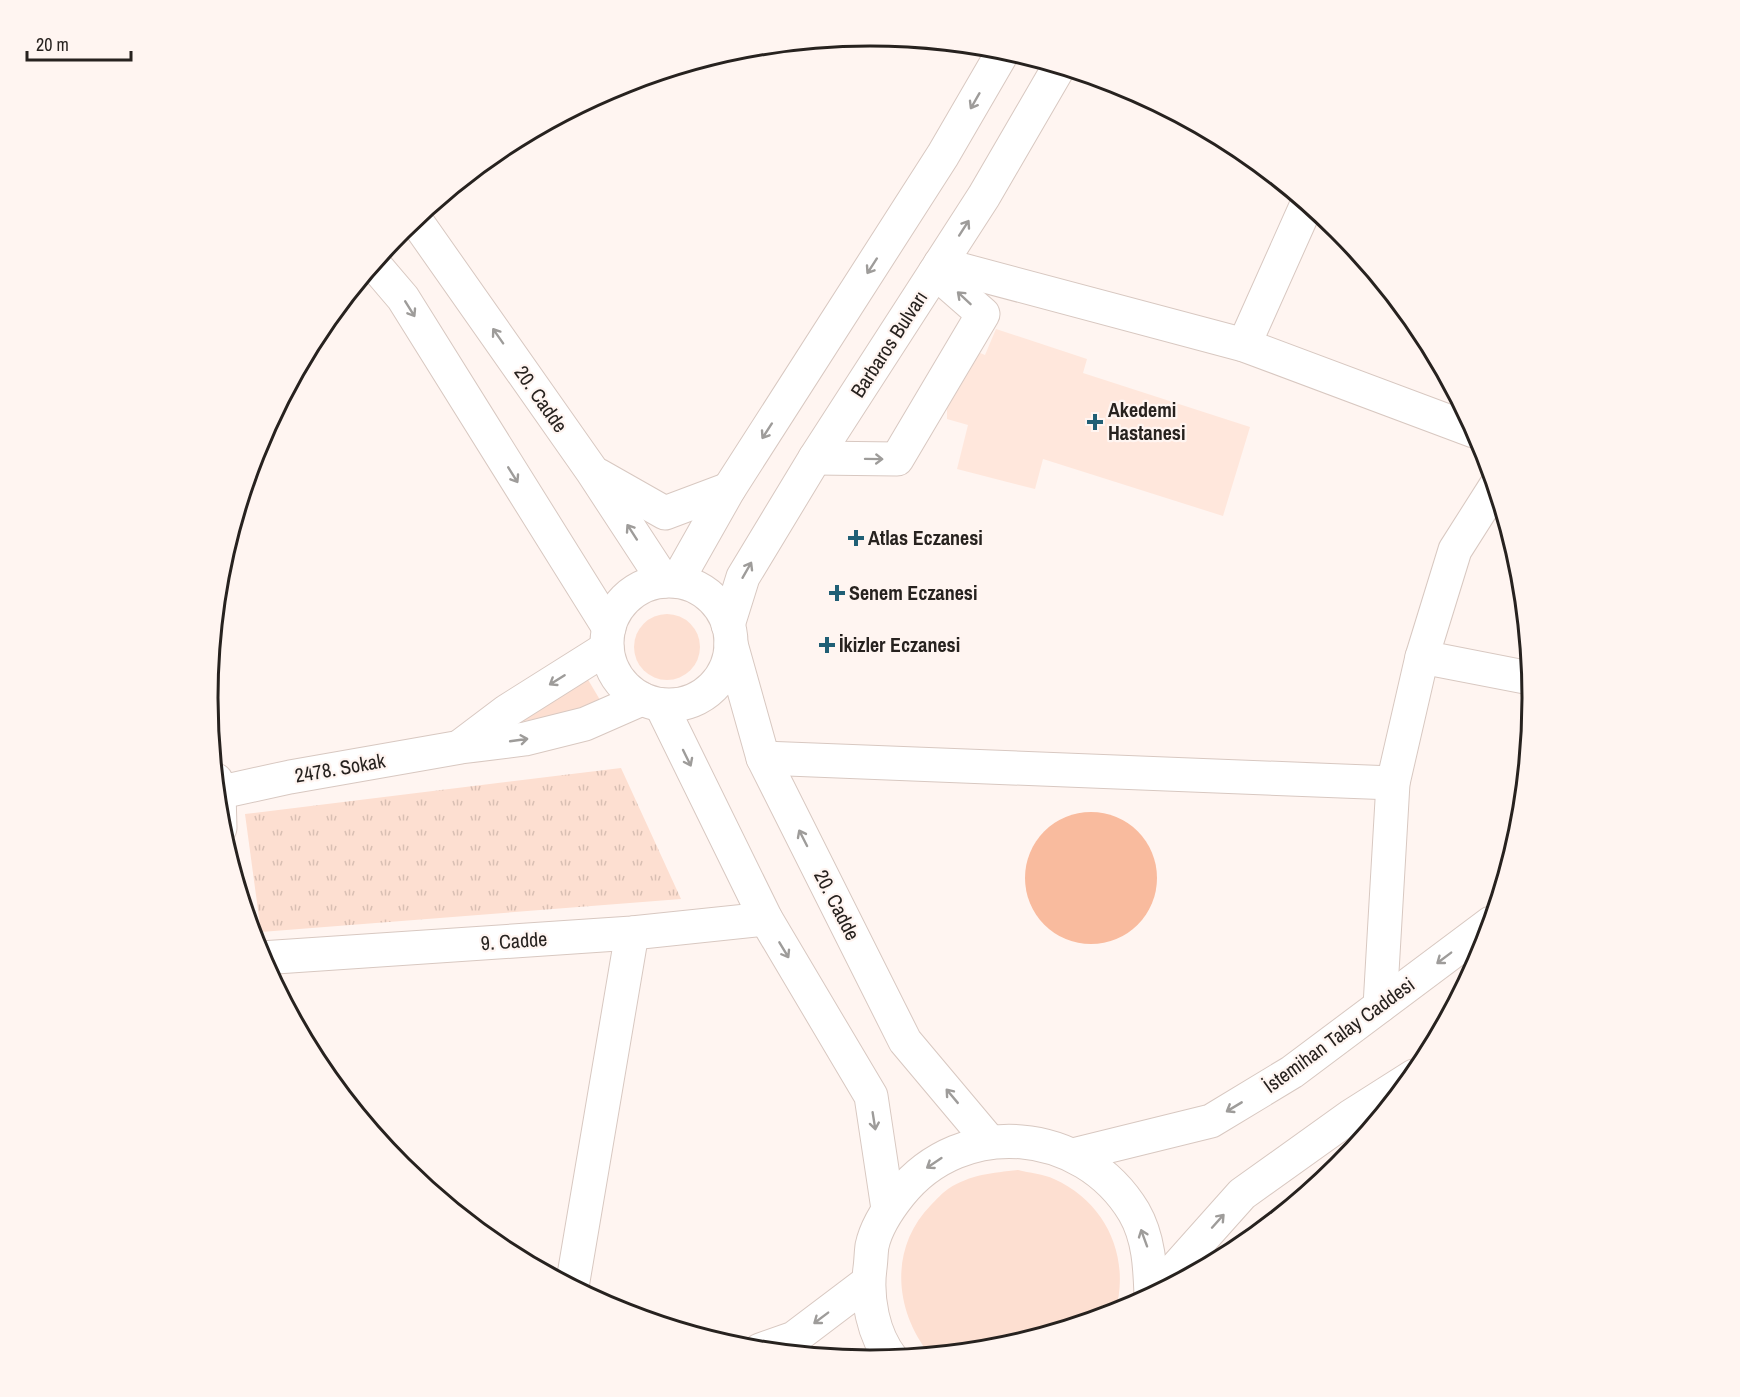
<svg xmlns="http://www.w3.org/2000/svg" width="1740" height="1397" font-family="'Archivo Narrow',sans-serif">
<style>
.built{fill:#ffe7dc}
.green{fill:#fddfd1}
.park{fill:url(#park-tufts)}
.building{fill:#f9bb9e}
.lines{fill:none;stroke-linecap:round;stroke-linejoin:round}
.street-casing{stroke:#d8c8c1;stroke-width:35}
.secondary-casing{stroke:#d8c8c1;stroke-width:35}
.street{stroke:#fff;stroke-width:33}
.secondary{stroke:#fff;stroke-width:33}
.oneway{stroke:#9e9c9a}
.poi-dot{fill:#205f75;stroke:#fff5f1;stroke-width:2}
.labels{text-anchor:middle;stroke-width:4.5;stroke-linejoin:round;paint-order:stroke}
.street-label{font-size:20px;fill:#27221f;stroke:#fff5f1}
.poi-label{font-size:20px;font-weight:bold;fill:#27221f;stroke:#fff5f1;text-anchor:start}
.rim{fill:none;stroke:#27221f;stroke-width:3}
</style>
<defs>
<pattern id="park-tufts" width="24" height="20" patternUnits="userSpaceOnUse" patternTransform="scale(1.5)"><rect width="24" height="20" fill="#fddfd1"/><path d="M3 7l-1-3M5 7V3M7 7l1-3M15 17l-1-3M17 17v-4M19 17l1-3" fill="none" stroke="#d9bfb3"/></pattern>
</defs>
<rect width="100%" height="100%" fill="#fff5f1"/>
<!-- built -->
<path class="built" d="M 996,329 L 1087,359 L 1083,373 L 1250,427 L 1223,516 L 1043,459 L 1035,489 L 957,469 L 968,425 L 947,419 L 947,405 L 973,350 L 985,355 Z"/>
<!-- green -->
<g class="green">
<circle cx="667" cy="647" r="33"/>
<path d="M 584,673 L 603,705 L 510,724 Z"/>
<path d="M 1018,1170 C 1029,1173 1044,1174 1054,1179 C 1107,1203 1131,1258 1115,1313 L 999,1348 L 930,1355 C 894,1310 889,1248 931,1205 C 936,1200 942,1193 948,1189 C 971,1174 992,1173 1018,1170 Z"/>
</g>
<!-- park -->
<path class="park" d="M 621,768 L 681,899 L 261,932 L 245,814 Z"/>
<!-- building -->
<circle class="building" cx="1091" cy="878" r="66"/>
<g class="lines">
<!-- street casing -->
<g class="street-casing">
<g id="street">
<path d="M 940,264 L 1244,345 L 1474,431"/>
<path d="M 1244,345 L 1307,204"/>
<path d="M 815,458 L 897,459 L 983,314 L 935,272"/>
<path d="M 1422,657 L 1530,678"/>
<path d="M 462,745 L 507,711 L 607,648"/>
<path d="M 763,758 L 1393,783"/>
<path d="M 216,780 L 219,793 L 220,828"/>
<path d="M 217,793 L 290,777 L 461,747 L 525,739 L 585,724 L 642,699"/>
<path d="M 261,958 L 632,933 L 766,919"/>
<path d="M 1380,1006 L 1393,783 L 1422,657 L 1455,550 L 1495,487"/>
<path d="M 572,1287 L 632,933"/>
</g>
</g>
<!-- secondary casing -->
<g class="secondary-casing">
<g id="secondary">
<path d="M 415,219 L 592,471 L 664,581"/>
<path d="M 374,264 L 403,298 L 609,628"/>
<path d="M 598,475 L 665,513 L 729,489"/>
<path d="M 677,581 L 729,489 L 943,155 L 1004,50"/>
<circle cx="669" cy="643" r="62"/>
<path d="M 728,625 L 743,577 L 815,458 L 984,196 L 1059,67"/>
<path d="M 731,644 L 763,758 L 905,1041 L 989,1141"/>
<path d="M 661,705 L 766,919 L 871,1096 L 888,1209"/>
<path d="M 1073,1155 L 1211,1121 L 1292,1072 L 1491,923"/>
<path d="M 1151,1296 L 1242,1194 L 1351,1116 L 1414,1076"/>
<path d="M 760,1350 L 794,1338 L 868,1282"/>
<path d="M 892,1359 C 873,1335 866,1298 870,1268 C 871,1261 871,1253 872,1246 C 876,1227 888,1209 900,1194 C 962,1116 1083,1127 1134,1212 C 1149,1238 1150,1267 1151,1296"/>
</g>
</g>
<!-- street -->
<use href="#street" class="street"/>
<!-- secondary -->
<use href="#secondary" class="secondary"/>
</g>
<!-- one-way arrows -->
<defs><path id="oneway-shaft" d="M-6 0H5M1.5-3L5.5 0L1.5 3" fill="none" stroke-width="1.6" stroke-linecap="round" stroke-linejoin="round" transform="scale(1.5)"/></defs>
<g class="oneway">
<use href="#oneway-shaft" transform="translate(975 101) rotate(120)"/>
<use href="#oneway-shaft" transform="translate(964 228) rotate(-57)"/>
<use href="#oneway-shaft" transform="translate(872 266) rotate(123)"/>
<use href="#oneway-shaft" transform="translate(964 298) rotate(-137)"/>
<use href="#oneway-shaft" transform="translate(410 309) rotate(58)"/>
<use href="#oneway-shaft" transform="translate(498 336) rotate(-125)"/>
<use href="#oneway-shaft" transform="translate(767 431) rotate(123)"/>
<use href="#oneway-shaft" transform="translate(874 459) rotate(1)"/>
<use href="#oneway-shaft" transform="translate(513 475) rotate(58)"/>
<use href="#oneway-shaft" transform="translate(632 532) rotate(-123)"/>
<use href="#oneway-shaft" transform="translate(747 570) rotate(-60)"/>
<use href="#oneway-shaft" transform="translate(557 680) rotate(148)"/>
<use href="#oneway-shaft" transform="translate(519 740) rotate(-8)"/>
<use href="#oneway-shaft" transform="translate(687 758) rotate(64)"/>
<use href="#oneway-shaft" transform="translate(803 838) rotate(-117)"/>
<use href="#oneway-shaft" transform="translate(784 950) rotate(59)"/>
<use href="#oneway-shaft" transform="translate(1444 958) rotate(143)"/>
<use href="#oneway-shaft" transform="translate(952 1096) rotate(-130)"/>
<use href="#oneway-shaft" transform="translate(1234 1107) rotate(149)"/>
<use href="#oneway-shaft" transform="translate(874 1121) rotate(81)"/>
<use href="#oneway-shaft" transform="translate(934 1163) rotate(146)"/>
<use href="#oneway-shaft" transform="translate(1218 1221) rotate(-48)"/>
<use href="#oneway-shaft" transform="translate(1144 1238) rotate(-110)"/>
<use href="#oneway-shaft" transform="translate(821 1318) rotate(143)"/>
</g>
<!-- markers -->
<g class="poi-dot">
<path d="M1092 413h6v6h6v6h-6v6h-6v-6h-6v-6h6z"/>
<path d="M853 529h6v6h6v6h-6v6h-6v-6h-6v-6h6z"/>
<path d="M834 584h6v6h6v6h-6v6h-6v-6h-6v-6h6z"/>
<path d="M824 636h6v6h6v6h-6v6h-6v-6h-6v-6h6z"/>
</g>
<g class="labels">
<!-- street labels -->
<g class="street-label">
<text transform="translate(889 344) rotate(-57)" y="7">Barbaros Bulvarı</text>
<text transform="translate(541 399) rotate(55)" y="7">20. Cadde</text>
<text transform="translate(340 768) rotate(-10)" y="7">2478. Sokak</text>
<text transform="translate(837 905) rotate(63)" y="7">20. Cadde</text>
<text transform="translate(514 941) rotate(-4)" y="7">9. Cadde</text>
<text transform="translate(1339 1035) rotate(-36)" y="7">İstemihan Talay Caddesi</text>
</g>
<!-- poi labels -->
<g class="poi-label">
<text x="1108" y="417">Akedemi<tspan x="1108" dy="23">Hastanesi</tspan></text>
<text x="868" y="545">Atlas Eczanesi</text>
<text x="849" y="600">Senem Eczanesi</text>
<text x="839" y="652">İkizler Eczanesi</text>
</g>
</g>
<!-- crop -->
<path d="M0 0H1740V1397H0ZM218 698a652 652 0 1 1 1304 0a652 652 0 1 1-1304 0Z" fill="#fff5f1" fill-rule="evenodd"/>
<path class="rim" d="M218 698a652 652 0 1 1 1304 0a652 652 0 1 1-1304 0Z"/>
<!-- scale -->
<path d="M27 51v9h104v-9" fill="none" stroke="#27221f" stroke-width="3"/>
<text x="36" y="51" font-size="18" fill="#27221f" stroke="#fff5f1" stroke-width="4.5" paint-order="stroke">20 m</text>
</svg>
